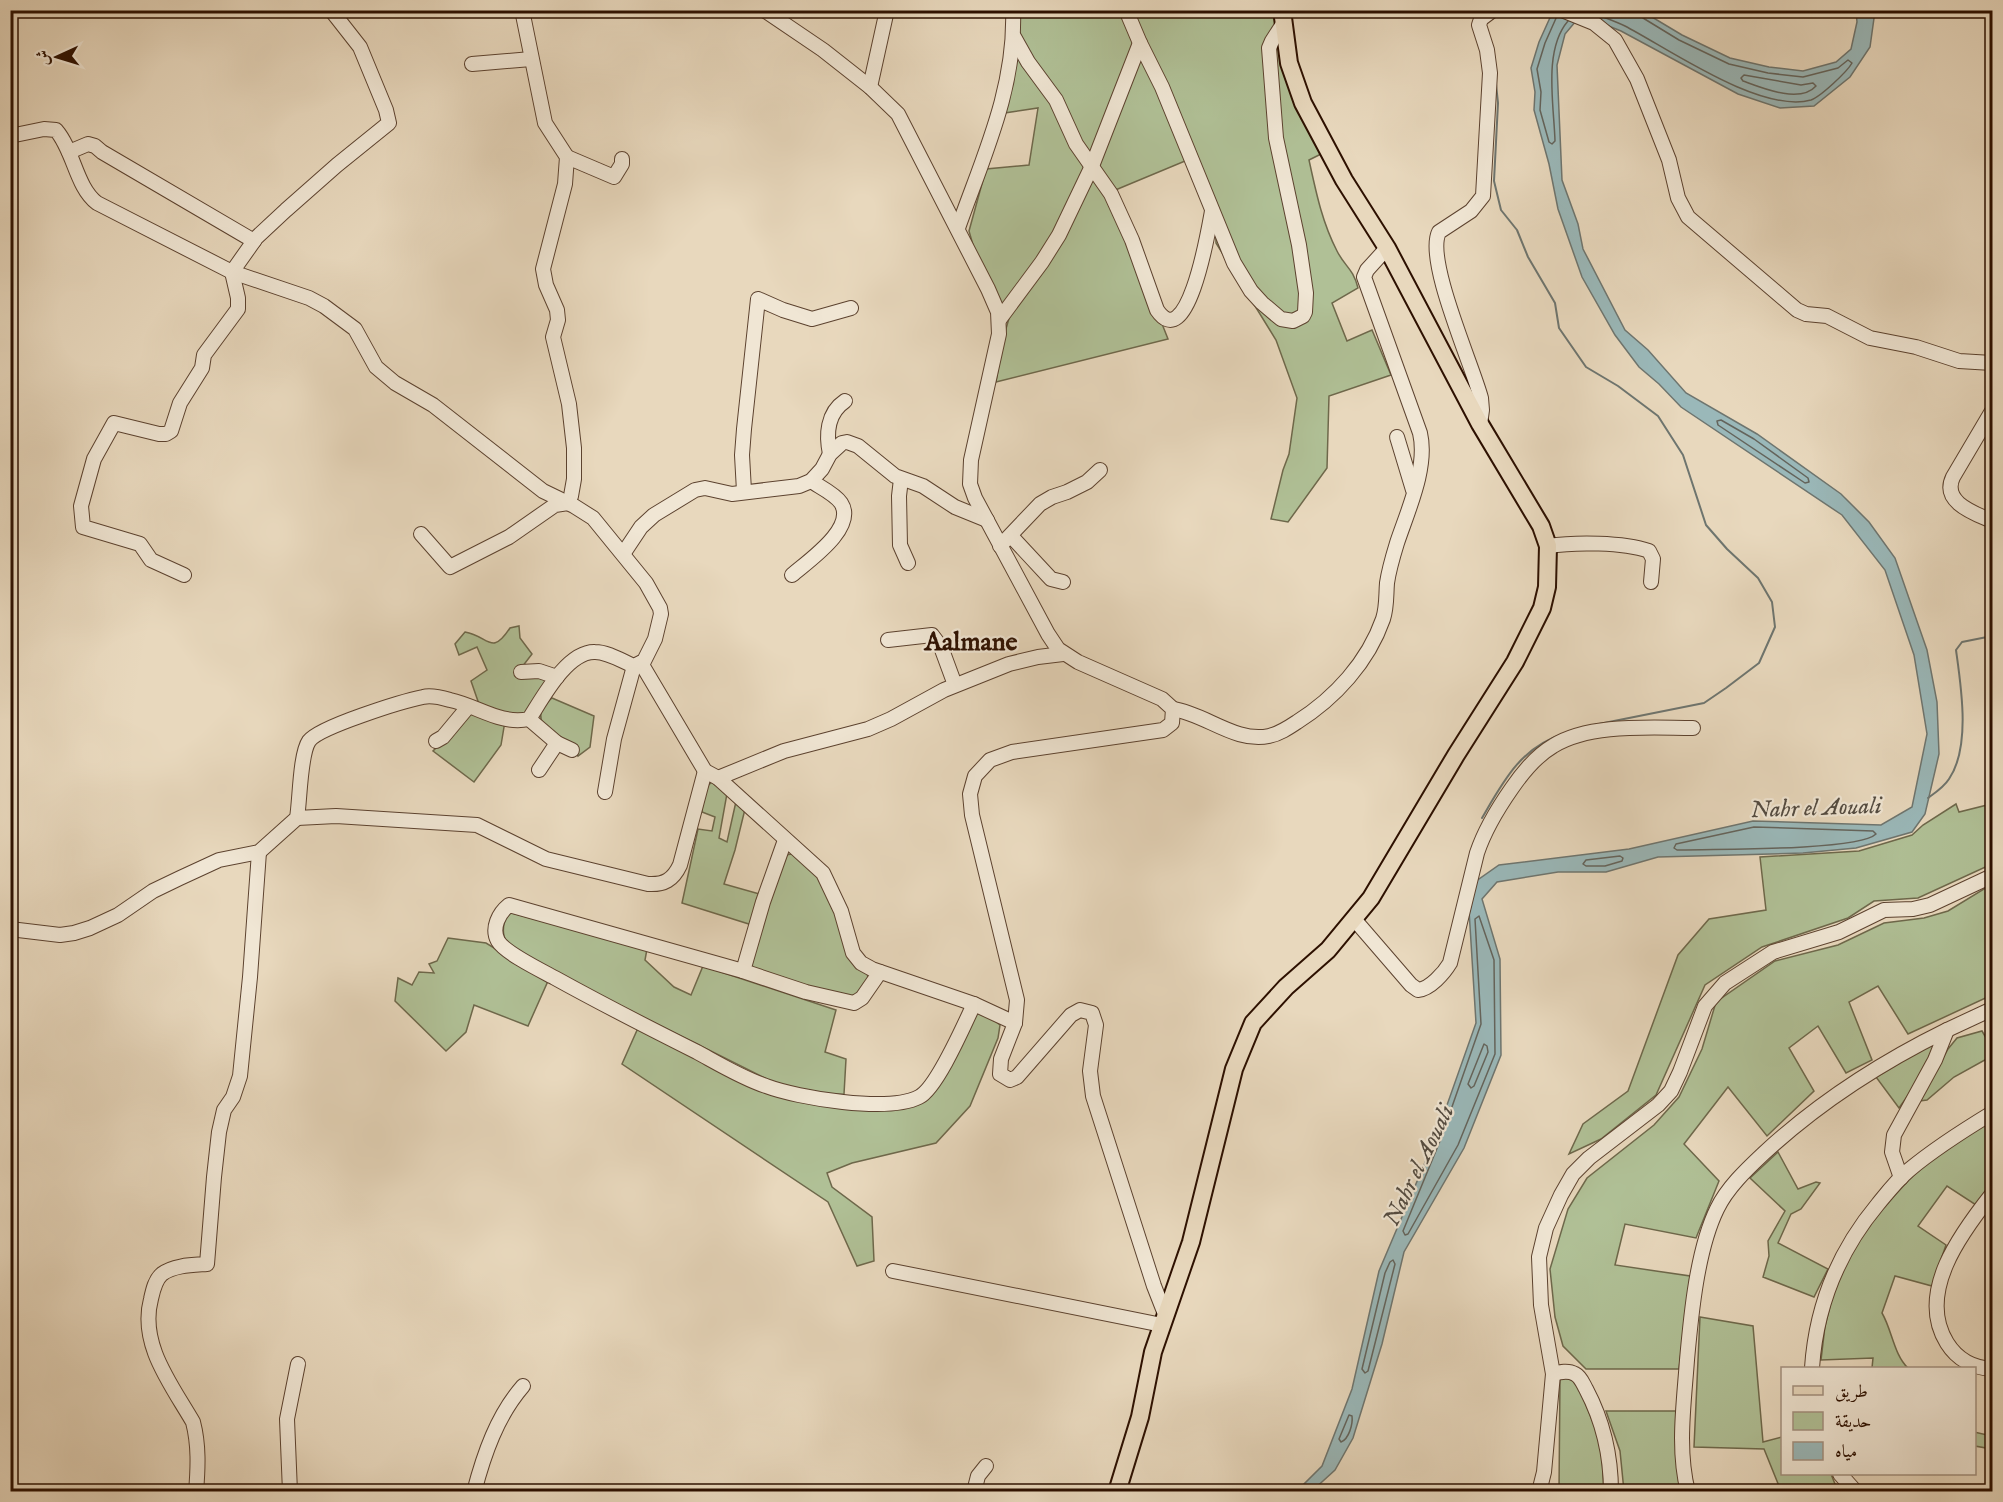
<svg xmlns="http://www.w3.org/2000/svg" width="2003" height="1502" font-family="'IM FELL English',Amiri,serif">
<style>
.green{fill:#b0c096;stroke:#6e684b;stroke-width:1.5}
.water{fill:#9ab8b9;stroke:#6e756f;stroke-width:1.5}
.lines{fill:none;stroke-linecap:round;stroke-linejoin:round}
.shore{stroke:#64645c;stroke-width:1.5}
.stream{stroke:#6e756f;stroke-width:2}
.minor-casing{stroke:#5c422f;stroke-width:16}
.major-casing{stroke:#2d1000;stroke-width:20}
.minor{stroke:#f0e6d4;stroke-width:14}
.major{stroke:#e8d8bd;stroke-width:16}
.labels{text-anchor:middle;stroke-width:4.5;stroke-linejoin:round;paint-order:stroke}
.water-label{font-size:24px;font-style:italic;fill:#534b41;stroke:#f0e6d4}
.quarter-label{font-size:26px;font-weight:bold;fill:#2d1000;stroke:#f0e6d4}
</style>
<rect width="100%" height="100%" fill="#e8d8bd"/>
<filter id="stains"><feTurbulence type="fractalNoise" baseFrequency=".00333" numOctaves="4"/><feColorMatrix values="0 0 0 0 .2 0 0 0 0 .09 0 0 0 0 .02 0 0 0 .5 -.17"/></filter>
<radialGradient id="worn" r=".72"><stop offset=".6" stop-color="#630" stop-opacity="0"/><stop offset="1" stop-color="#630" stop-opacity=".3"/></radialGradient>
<!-- green -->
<g class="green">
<path d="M 1019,11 L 1277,11 L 1321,154 L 1309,160 C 1316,192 1322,222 1337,251 C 1345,267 1353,268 1358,288 L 1332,303 L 1347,341 L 1372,330 L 1391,375 L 1329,396 L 1327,468 L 1288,522 L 1271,519 L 1283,470 L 1289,454 L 1297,398 L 1276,340 L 1216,243 L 1215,202 L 1197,156 L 1113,191 L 1100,168 L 1005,305 L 1000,304 L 973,245 L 969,231 L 986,169 L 1029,165 L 1038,108 L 1004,113 Z"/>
<path d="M 1095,180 L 1120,218 L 1168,339 L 996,382 L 1003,339 L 1012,308 L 1089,182 Z"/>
<path d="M 519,626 L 520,638 L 532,654 L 522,667 L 548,680 L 524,716 L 480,707 L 471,681 L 487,670 L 477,647 L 459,655 L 455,644 L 465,632 C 489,636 491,657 510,628 Z"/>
<path d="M 552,698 L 594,716 L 590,747 L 578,756 L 573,744 C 552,734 525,720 552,698 Z"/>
<path d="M 474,711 L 505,721 L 501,745 L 474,782 L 433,751 Z"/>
<path d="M 712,782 L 728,788 L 719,838 L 727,842 L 737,797 L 746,805 L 735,850 L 724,884 L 763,895 L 752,925 L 682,903 L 698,829 L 712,831 L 715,817 L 702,812 L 704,789 Z"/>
<path d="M 1992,800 L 1992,864 L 1918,898 L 1874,901 L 1848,918 L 1762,947 L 1705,985 L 1656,1095 L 1601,1139 L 1569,1154 L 1583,1124 L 1628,1091 L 1678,955 L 1709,919 L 1766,910 L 1760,857 L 1859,851 L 1912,835 L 1923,825 L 1956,804 L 1959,812 L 1987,805 Z"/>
<path d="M 792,854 L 799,857 L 817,875 L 867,973 C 871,987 860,992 850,1000 L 753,968 C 746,951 778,876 785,855 Z"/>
<path d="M 1992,884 L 1992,995 L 1908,1034 L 1878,986 L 1849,1002 L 1872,1060 L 1846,1073 L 1818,1026 L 1789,1048 L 1814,1091 L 1767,1136 L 1728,1087 L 1684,1144 L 1719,1181 L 1696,1238 L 1625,1224 L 1615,1265 L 1690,1276 L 1679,1369 L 1586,1369 L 1563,1346 L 1555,1317 L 1550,1269 L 1568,1209 L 1587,1178 L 1654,1125 L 1679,1097 L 1702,1049 L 1716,1002 L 1775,961 L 1838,945 L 1884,923 L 1924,918 L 1948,911 Z"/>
<path d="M 508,912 L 647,949 L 645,960 L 674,987 L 691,995 L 703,966 L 836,1010 L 825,1052 L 846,1059 L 844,1094 L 820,1095 L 775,1083 L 541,966 C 516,950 493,945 508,912 Z"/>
<path d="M 448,938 L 486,943 L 548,981 L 528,1026 L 474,1005 L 466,1032 L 446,1051 L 395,1001 L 398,978 L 412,985 L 419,972 L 434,973 L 429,964 L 437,961 Z"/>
<path d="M 977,1013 L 990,1017 L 1000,1025 L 998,1038 L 970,1106 L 936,1143 L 852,1163 L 827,1173 L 832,1187 L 872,1217 L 874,1261 L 857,1266 L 828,1202 L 622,1064 L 638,1028 L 763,1090 L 907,1107 Z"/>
<path d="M 1982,1031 L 1992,1048 L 1992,1056 L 1954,1077 L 1927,1100 L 1919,1101 L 1948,1049 L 1957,1038 Z"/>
<path d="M 1931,1045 L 1934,1047 L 1909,1094 L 1899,1108 L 1876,1077 L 1922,1049 Z"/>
<path d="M 1992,1117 L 1992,1183 L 1976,1205 L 1947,1186 L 1918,1226 L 1946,1245 L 1932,1286 L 1895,1276 L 1882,1313 C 1892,1330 1894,1355 1908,1368 L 1872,1368 L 1873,1358 L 1821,1360 L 1825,1326 L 1837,1278 L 1866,1227 L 1917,1171 Z"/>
<path d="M 1778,1152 L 1798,1189 L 1816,1182 L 1820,1183 L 1801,1209 L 1791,1214 L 1778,1243 L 1828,1269 L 1814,1297 L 1763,1277 L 1769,1256 L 1768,1241 L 1785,1211 L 1750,1178 Z"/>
<path d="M 1700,1317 L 1753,1326 L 1763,1442 L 1782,1437 L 1782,1474 L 1831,1474 L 1835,1484 L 1846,1491 L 1781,1491 L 1764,1449 L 1694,1447 Z"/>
<path d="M 1568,1376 L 1578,1385 L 1601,1442 L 1604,1491 L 1559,1492 L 1560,1377 Z"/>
<path d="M 1606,1411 L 1677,1411 L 1684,1491 L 1624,1491 L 1620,1451 Z"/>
<path d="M 1974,1432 L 1992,1436 L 1992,1449 L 1975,1446 Z"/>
</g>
<!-- water -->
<path class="water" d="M 1553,11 L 1642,11 L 1682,35 L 1730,58 L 1769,67 L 1803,71 L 1836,62 L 1851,49 L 1857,22 L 1856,11 L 1875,11 L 1870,47 L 1850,77 L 1814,106 L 1780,108 L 1738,94 L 1621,31 L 1581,15 L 1565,34 L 1557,65 L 1562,180 L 1578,224 L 1583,249 L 1625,330 L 1648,350 L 1686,393 L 1757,434 L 1841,494 L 1869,522 L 1895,558 L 1927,650 L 1937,702 L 1939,754 L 1925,814 L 1912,832 L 1856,848 L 1803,853 L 1658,857 L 1606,872 L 1558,872 L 1497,882 L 1482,899 L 1500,959 L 1501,1055 L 1464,1148 L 1404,1252 L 1382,1344 L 1353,1438 L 1335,1470 L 1312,1491 L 1296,1492 L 1322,1466 L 1352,1389 L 1379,1271 L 1435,1139 L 1476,1023 L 1469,910 L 1472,884 L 1499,865 L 1629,849 L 1753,821 L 1881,825 L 1912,807 L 1927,734 L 1914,655 L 1885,570 L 1842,515 L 1681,407 L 1659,384 L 1639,367 L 1615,335 L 1582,277 L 1558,209 L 1549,164 L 1534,110 L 1535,92 L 1531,68 L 1539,42 Z"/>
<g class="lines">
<!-- shore -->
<g class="shore">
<path d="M 1586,10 C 1599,16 1613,20 1625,26 C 1669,49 1761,114 1811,100 C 1820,97 1847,72 1852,63 L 1848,60 L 1838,68 L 1803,77 L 1768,73 L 1729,64 L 1679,40 L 1643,18 L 1640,10"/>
<path d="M 1557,16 L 1545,43 L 1537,69 L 1541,92 L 1540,110 L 1549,142 L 1552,144 L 1555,141 C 1554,105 1543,50 1568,21"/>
<path d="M 1744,75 L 1801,85 L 1813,83 L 1816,86 C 1800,104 1762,88 1743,81 L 1741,78 Z"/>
<path d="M 1721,420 L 1754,439 L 1808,478 L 1809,482 L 1805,483 L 1718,425 L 1717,421 Z"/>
<path d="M 1754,827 L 1873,831 L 1876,834 C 1859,851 1708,849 1677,850 L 1674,848 L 1676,844 Z"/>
<path d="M 1620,856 L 1623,858 L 1622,861 L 1605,866 L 1586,866 L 1583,864 L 1586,860 Z"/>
<path d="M 1479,916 L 1494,960 L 1495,1054 L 1458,1145 L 1408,1234 L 1405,1235 L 1403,1231 L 1440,1141 L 1481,1024 L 1475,919 Z"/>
<path d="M 1484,1044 L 1487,1046 L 1488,1052 L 1474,1086 L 1471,1088 L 1468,1084 Z"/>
<path d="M 1393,1260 L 1395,1264 L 1368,1371 L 1365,1373 L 1362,1369 L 1385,1273 L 1390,1262 Z"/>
<path d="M 1349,1415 L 1352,1416 C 1353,1424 1349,1439 1341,1442 L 1339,1439 Z"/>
</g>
<!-- stream -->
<g class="stream">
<path d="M 1496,84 L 1498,103 L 1494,181 L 1501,210 L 1517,230 L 1528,257 L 1555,303 L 1559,328 L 1586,367 L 1618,386 L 1658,416 L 1683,455 L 1706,525 L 1727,549 L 1758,578 L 1772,602 L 1775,627 L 1759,663 L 1726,688 L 1704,703 L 1594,725"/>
<path d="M 1928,798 C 1935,793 1944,787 1949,779 C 1971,747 1961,686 1956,650 L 1962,642 L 1992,636"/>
<path d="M 1482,818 C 1503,782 1520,748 1563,734"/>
</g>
<!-- minor casing -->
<g class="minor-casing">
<g id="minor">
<path d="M 764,10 L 823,50 L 870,87 L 898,114 L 988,289 L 998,312 L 999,334 L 971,460 L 970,484 L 975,498 L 1048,634 L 1058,649 L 1078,662 L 1162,699 L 1173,709 L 1172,723 L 1163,730 L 1012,752 L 990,760 L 975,776 L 970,794 L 972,815 L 1017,1000 L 1015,1023 L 1001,1059 L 1000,1074 L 1010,1080 L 1017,1077 L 1071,1015 L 1080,1010 L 1092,1013 L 1096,1025 L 1090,1071 L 1093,1096 L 1154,1286 L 1165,1314"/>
<path d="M 1126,10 L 1140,43 L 1162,87 L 1234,263 L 1251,291 L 1262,303 L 1281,319 L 1293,321 L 1303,316 L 1305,312 L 1306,293 L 1299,245 L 1276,138 L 1269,48 L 1272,41 L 1283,24"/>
<path d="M 1562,10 L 1594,23 L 1615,40 L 1637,79 L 1669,160 L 1678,198 L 1688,217 L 1797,310 L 1806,314 L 1827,316 L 1870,338 L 1916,347 L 1959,361 L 1992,363"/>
<path d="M 1014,37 L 1028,62 L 1056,100 L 1076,144 L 1111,194 L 1132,240 L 1157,310 C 1188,356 1209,227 1212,211"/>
<path d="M 472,64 L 531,59"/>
<path d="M 870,87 L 887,10"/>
<path d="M 10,136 L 44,129 L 56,130 C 74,151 76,187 97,203 L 232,272 L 309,298 L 324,306 L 355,329 L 376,367 L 395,383 L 433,405 L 543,491 L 574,506 L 593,518 L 646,583 L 660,608 L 661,614 L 655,639 L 644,661 L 634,666 C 622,661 608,652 595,652 C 567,651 542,699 529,719 C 500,725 478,706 450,700 C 443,698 431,695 423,697 C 403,701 319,727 309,741 C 300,754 300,800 297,818 L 259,852 L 219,860 L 180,878 L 153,891 L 118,915 L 90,928 L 74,933 L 60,935 L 10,929"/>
<path d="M 69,152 L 88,144 L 95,146 L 102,152 L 254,241"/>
<path d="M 567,157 L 614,177 L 622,164 L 622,159"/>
<path d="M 958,228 C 983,157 1016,88 1013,10"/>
<path d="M 999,320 L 1042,262 L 1059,235 L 1092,166 L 1140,43"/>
<path d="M 1992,411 L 1953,477 C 1941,502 1974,513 1992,521"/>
<path d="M 1480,424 L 1482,410 L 1481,398 C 1472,364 1425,260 1439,232 L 1471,211 L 1483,196 L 1490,73 L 1487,50 L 1479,25 L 1481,19 L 1493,10"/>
<path d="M 1397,437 L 1413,490"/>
<path d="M 830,454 C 826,435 827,413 845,401"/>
<path d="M 901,479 L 899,496 L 900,545 L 908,563"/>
<path d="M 744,491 L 742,455 L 744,429 L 758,299 L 783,310 L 812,319 L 851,308"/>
<path d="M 421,534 L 450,567 L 509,537 L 555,505 L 568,503 L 571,496 L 574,479 L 574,448 L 569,404 L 553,337 L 558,320 L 557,310 L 546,285 L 543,269 L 565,184 L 567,157 L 545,123 L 522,10"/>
<path d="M 1011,536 L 1051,579 L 1063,582"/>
<path d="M 1000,546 L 1040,504 L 1052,497 L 1067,492 L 1087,482 L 1100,470"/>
<path d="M 1548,546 C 1575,542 1623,542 1649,551 L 1653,559 L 1651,582"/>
<path d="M 623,554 L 641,527 L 654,515 L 695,490 L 705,488 L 732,494 L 799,486 L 811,481 L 822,469 L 830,454 L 842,443 L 847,442 L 858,446 L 895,476 L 923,486 L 955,507 L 987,520"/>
<path d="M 184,575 L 151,560 L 140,544 L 83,527 L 81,506 L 94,459 L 114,423 L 159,434 L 166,434 L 171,431 L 180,403 L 202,368 L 204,355 L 238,309 L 238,298 L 232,272 L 256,238 L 286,210 L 337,165 L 389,123 L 386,110 L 360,47 L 331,10"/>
<path d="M 792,575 C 808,561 857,528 841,503 C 835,494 820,487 811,481"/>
<path d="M 888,640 L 932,635 L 941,647 L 955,685"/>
<path d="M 641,663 L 705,771 L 718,778 L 823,873 L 841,911 L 853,953 L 861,963 L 872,969 L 974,1004 L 1015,1023"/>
<path d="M 521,672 L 539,671 L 557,677"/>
<path d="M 1173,709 C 1206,714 1235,743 1269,736 C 1279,734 1288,728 1297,722 C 1335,698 1368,662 1383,619 C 1387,607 1386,595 1387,583 C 1389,569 1393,556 1397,543 C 1408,510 1428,467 1420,433 L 1364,277 L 1367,270 L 1387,248"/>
<path d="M 529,719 L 557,743 L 572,750"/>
<path d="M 436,741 L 443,737 L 468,707"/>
<path d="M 539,770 L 557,743"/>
<path d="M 718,778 L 784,751 L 868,729 L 891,719 L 944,690 L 1009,664 L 1038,657 L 1063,654"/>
<path d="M 605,792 L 614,739 L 634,666"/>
<path d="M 297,818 L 336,816 L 477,825 L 546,859 L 648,884 C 664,885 673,880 680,865 L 705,771"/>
<path d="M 785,840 L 763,902 L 743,971 L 806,992 L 854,1003 L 862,998 L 880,972"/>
<path d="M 1354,919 L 1411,985 L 1418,990 C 1430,989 1444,973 1450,963 L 1477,853 C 1485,829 1498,808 1512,788 C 1523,772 1536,756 1553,746 C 1590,723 1650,728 1693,728"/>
<path d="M 743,971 L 509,905 C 499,913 491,928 498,941 C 505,953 542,971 555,978 C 602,1004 649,1028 697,1052 C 719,1064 742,1078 766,1086 C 798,1098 888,1113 919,1097 C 937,1088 964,1025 974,1004"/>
<path d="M 1947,1030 L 1992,1009"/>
<path d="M 1992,1194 C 1961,1233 1916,1293 1947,1343 C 1957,1359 1973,1368 1992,1369"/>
<path d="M 893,1271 L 1162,1325"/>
<path d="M 1812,1368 C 1816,1307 1838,1252 1878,1204 C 1887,1193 1897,1180 1909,1170 C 1934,1149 1964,1130 1992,1113"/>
<path d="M 1553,1374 C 1560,1372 1568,1370 1575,1374 C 1581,1377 1583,1384 1586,1389 C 1603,1421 1611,1455 1611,1492"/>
<path d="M 1840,1474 L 1856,1492"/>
<path d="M 196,1492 C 198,1468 199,1445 193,1422 C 171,1384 139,1344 151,1299 C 153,1290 155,1280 162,1274 C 174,1265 193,1265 207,1264 L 214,1177 L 219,1132 L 224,1110 L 233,1097 L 240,1076 L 250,977 L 259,852"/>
<path d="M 290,1492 L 287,1419 L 298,1364"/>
<path d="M 474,1492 C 484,1454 497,1416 523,1386"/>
<path d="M 974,1492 L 978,1476 L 986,1466"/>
<path d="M 1539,1492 L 1544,1472 L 1553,1374 L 1541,1305 L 1539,1257 L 1546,1228 L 1561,1195 L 1573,1174 L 1589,1158 L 1658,1105 L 1671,1091 L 1680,1072 L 1705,1006 L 1725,983 L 1773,952 L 1839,932 L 1884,910 L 1913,909 L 1930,905 L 1992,876"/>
<path d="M 1688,1492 C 1677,1449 1684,1403 1687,1360 C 1691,1315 1697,1250 1717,1209 C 1727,1188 1746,1170 1763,1154 C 1818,1103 1880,1063 1947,1030 L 1935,1060 L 1894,1135 L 1892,1152 L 1901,1178"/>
</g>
</g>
<!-- major casing -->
<g class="major-casing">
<path id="major" d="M 1117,1492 L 1140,1417 L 1153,1352 L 1191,1242 L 1234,1069 L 1253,1023 L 1286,987 L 1328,950 L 1371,898 L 1456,755 L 1515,662 L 1542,608 L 1547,587 L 1548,546 L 1541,526 L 1480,424 L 1387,248 L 1344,180 L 1303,103 L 1289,63 L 1282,10"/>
</g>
<!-- minor -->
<use href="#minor" class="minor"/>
<!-- major -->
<use href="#major" class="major"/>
</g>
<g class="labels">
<!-- water labels -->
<g class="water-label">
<text transform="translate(1816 807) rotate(-2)" y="8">Nahr el Aouali</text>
<text transform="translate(1418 1165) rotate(-64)" y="8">Nahr el Aouali</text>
</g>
<!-- quarter labels -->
<g class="quarter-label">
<text x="971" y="650">Aalmane</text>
</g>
</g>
<!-- margin -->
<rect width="2003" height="1502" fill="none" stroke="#e8d8bd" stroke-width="36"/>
<rect x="12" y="12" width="1979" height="1478" fill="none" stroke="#2d1000" stroke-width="3"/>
<rect x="18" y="18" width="1967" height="1466" fill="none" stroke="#2d1000" stroke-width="1.5"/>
<!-- legend -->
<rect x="1781" y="1367" width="195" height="108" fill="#f0e6d4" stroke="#a2907f" stroke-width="1.5"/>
<rect x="1793" y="1386" width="30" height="9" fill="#e8d8bd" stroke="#a2907f" stroke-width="1.5"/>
<text x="1835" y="1397" font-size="18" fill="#2d1000">طريق</text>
<rect x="1793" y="1412" width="30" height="18" fill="#b0c096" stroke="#a2907f" stroke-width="1.5"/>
<text x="1835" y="1427" font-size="18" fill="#2d1000">حديقة</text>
<rect x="1793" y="1442" width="30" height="18" fill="#9ab8b9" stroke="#a2907f" stroke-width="1.5"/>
<text x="1835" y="1457" font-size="18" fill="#2d1000">مياه</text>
<!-- north arrow -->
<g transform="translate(57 57) rotate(266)" stroke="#f0e6d4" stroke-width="4.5" paint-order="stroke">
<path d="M0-4.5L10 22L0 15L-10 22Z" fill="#2d1000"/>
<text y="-9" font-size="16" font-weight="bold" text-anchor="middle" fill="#2d1000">ش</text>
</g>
<rect width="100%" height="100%" filter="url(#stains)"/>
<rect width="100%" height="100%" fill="url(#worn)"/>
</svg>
